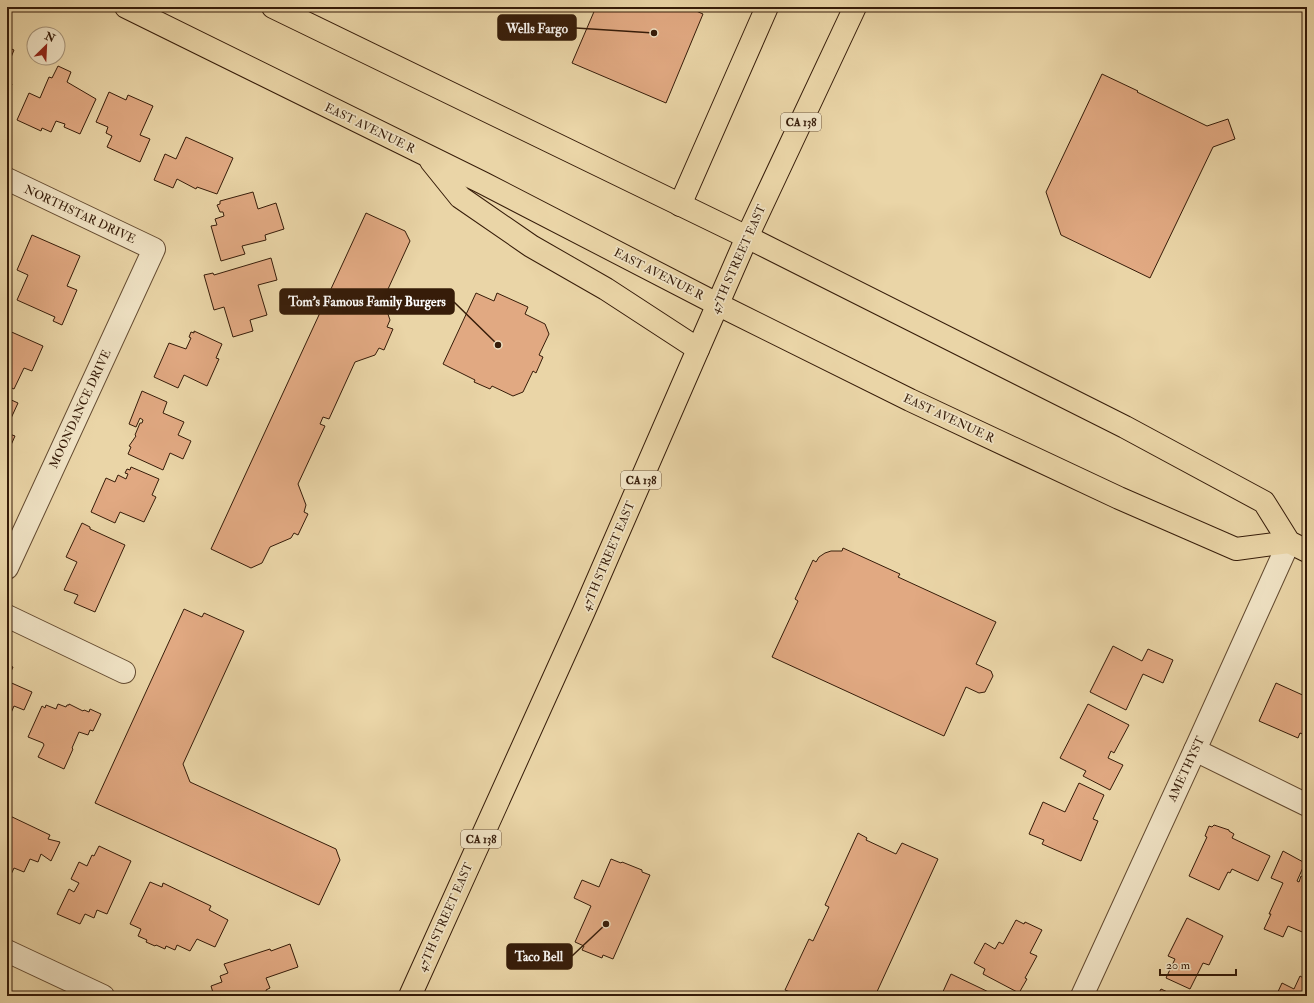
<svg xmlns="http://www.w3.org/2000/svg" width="1314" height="1003" font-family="'IM FELL Double Pica',serif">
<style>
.building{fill:#e1a982;stroke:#361c09}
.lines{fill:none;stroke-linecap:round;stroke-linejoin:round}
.minor-casing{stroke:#634a30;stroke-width:24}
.major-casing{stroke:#361c09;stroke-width:24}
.highway-casing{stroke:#361c09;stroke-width:24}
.minor{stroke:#f1e4c6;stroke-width:22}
.major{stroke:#ead5a7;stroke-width:22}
.highway{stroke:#ead5a7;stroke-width:22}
.labels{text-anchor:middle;stroke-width:3.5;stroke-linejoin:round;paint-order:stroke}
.shield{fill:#f1e4c6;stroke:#6e5842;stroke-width:1}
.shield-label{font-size:11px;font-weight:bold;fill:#361c09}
.street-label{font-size:12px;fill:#361c09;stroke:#f1e4c6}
.leader{fill:none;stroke:#361c09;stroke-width:1.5}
.callout-dot{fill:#361c09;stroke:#f1e4c6;stroke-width:1.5}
.callout{fill:#361c09;stroke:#361c09;stroke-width:1.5}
.callout-label{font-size:13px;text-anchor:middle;font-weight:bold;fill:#fff}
</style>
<rect width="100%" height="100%" fill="#ead5a7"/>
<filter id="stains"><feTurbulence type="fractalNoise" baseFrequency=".005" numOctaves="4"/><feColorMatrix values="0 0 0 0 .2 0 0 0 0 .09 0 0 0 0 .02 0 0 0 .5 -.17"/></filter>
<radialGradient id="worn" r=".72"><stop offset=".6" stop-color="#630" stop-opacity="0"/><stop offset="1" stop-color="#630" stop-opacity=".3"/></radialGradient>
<!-- building -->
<g class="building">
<path d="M 596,7 L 687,7 L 703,14 L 666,103 L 572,63 Z"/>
<path d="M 7,47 L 14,50 L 7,67 Z"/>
<path d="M 58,66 L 71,72 L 67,82 L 96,99 L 80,134 L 64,127 L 65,124 L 56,121 L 51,132 L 42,128 L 41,131 L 17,120 L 29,93 L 40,98 L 49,77 L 52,78 Z"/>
<path d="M 1102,74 L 1138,91 L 1137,92 L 1207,126 L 1228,119 L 1235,139 L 1213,147 L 1150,278 L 1061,235 L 1046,192 Z"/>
<path d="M 7,82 L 12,84 L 7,94 Z"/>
<path d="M 109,92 L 126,100 L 128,95 L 153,106 L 140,135 L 150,139 L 140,162 L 107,147 L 112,136 L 106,133 L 108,127 L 96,122 Z"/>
<path d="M 186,137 L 233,158 L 217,194 L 197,187 L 196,189 L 177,179 L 173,188 L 154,180 L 165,154 L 176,159 Z"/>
<path d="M 253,192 L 258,209 L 276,203 L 284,229 L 265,235 L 266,240 L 242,246 L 245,254 L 221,261 L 211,226 L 217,225 L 215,219 L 224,216 L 223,212 L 220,212 L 217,205 L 220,204 L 220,201 Z"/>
<path d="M 366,213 L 405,231 L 410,241 L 383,300 L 390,320 L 387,327 L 393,329 L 384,350 L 379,348 L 375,355 L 355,362 L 329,419 L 323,417 L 320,424 L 325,426 L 298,484 L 306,505 L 304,512 L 308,514 L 298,535 L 294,533 L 291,538 L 270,547 L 262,563 L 251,568 L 211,549 Z"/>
<path d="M 32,235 L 80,256 L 67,286 L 77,290 L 62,325 L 53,321 L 55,317 L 17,300 L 28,275 L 17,270 Z"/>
<path d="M 271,258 L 277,280 L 258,285 L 267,315 L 250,320 L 253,331 L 233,337 L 224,307 L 214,310 L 204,275 L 213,273 L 214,275 Z"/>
<path d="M 476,293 L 494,301 L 497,293 L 528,307 L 525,314 L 545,324 L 549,334 L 539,355 L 543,357 L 536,373 L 533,371 L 523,392 L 513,396 L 492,386 L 490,389 L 474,382 L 475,380 L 443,364 Z"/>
<path d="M 7,330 L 43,346 L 32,371 L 24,368 L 14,389 L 7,386 Z"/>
<path d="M 194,331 L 222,344 L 216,358 L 219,359 L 207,386 L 184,375 L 178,388 L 154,377 L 169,343 L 186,349 L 191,338 L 189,337 L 191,332 L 194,333 Z"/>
<path d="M 142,391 L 167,402 L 163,413 L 184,422 L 178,435 L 191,441 L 183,459 L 170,453 L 163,470 L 128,454 L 131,447 L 129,446 L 136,436 L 135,435 L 140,423 L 142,423 L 143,420 L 140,418 L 136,427 L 129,424 Z"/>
<path d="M 7,398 L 18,403 L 7,427 Z"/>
<path d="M 7,433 L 15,436 L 7,454 Z"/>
<path d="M 131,467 L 159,479 L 152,495 L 156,497 L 144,522 L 120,512 L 115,523 L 91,512 L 106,478 L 115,482 L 118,475 L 126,479 L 128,474 L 125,473 L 127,469 L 130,470 Z"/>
<path d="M 82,523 L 90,527 L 90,529 L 125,545 L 95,612 L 74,603 L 78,595 L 64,590 L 77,562 L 66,557 Z"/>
<path d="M 843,548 L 900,574 L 898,577 L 996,622 L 976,664 L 991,671 L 993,676 L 985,692 L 979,693 L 966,687 L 944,736 L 772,657 L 798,601 L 795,599 L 813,560 L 816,562 L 819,557 L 825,553 L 831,551 L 842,551 Z"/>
<path d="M 184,609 L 202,617 L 204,613 L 244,631 L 183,764 L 190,782 L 336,849 L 340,860 L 319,905 L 95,803 Z"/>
<path d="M 1113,646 L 1142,661 L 1148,649 L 1173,660 L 1163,683 L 1143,674 L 1126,710 L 1090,692 Z"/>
<path d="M 7,665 L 13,667 L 7,680 Z"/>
<path d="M 7,681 L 32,692 L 24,710 L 14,706 L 7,722 Z"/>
<path d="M 1276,683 L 1307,697 L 1307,736 L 1300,733 L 1298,738 L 1259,721 Z"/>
<path d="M 58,704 L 66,707 L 67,705 L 69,705 L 69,704 L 83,711 L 84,710 L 89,712 L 90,709 L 101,714 L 93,731 L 90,730 L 88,735 L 79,732 L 72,748 L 73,749 L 64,769 L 38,757 L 44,745 L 43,743 L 28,737 L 42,706 L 45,708 L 46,705 L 56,709 Z"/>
<path d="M 1088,704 L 1129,725 L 1114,753 L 1111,751 L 1108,758 L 1123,765 L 1110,790 L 1083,776 L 1086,771 L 1060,758 Z"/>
<path d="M 1079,783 L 1104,795 L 1093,819 L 1098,821 L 1081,861 L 1042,844 L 1044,840 L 1029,834 L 1043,802 L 1065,812 Z"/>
<path d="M 8,815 L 50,835 L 48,839 L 60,842 L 51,861 L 41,854 L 38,862 L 30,859 L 24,872 L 14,868 L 7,883 L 7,818 Z"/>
<path d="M 1214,825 L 1229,830 L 1229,831 L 1234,834 L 1232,838 L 1270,856 L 1258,881 L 1232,869 L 1230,873 L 1228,872 L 1219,890 L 1189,876 L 1207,837 L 1205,836 L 1209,826 L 1212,827 Z"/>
<path d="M 858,833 L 867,838 L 866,840 L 896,854 L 902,843 L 938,859 L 875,996 L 788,996 L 790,992 L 785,990 L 809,939 L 813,941 L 829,907 L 825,905 Z"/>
<path d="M 99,846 L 131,861 L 107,914 L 97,910 L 94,918 L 85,914 L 80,924 L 57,914 L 69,889 L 74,892 L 79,883 L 71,879 L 79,862 L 87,866 L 92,855 L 94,856 Z"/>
<path d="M 1283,851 L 1305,863 L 1297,881 L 1299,882 L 1301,876 L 1307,879 L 1307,934 L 1288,926 L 1283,937 L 1264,929 L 1271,914 L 1269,914 L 1283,883 L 1271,878 Z"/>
<path d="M 611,859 L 621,863 L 622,862 L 642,870 L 642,872 L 650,875 L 613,959 L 603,955 L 602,958 L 582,950 L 584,946 L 575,942 L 591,906 L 574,898 L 582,880 L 599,887 Z"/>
<path d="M 150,882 L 162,887 L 163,883 L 211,906 L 209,910 L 228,920 L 215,947 L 197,939 L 190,951 L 177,945 L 175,950 L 166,946 L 165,949 L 156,945 L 155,946 L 146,942 L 147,940 L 138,936 L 141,929 L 130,924 Z"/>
<path d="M 1187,918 L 1223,936 L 1209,965 L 1203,963 L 1190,989 L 1166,978 L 1175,959 L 1168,956 Z"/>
<path d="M 1016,920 L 1024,924 L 1025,922 L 1042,930 L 1030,953 L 1037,956 L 1025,978 L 1027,979 L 1019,993 L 983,974 L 985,969 L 974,963 L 985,943 L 995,949 L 999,942 L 1003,944 Z"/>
<path d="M 290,944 L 298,967 L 266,978 L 270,988 L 266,990 L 267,994 L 257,996 L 256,992 L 245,996 L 214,996 L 211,986 L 222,982 L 220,976 L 228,973 L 224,964 L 270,949 L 271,951 Z"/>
<path d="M 951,974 L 997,996 L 941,996 Z"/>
<path d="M 1300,976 L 1307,980 L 1307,996 L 1276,996 L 1282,983 L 1294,989 Z"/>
<path d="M 1161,989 L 1176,996 L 1157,996 Z"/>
</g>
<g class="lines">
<!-- minor casing -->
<g class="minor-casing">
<g id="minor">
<path d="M 7,179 L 154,249 L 7,568"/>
<path d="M 7,616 L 124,672"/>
<path d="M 1195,750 L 1307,805"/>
<path d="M 7,951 L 103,996"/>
<path d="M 1082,996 L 1195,750 L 1289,542"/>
</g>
</g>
<!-- major casing -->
<g class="major-casing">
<g id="major">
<path d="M 126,7 L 483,183 L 717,304 L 910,400 L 1119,498 L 1236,549 L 1289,542"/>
<path d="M 273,7 L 747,237 L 1125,427 L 1264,502 L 1289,542 L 1307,551"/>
<path d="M 431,161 L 460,197 L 531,246 L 606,289 L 698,349"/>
</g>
</g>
<!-- highway casing -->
<g class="highway-casing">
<g id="highway">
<path d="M 680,205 L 767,7"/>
<path d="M 410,996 L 584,611 L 747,237 L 855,7"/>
</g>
</g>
<!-- minor -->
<use href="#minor" class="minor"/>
<!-- major -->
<use href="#major" class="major"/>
<!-- highway -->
<use href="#highway" class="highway"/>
</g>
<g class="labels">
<!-- shield labels -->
<g class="shield">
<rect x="781" y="113" width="40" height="18" rx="3"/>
<rect x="621" y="471" width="40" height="18" rx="3"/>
<rect x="461" y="830" width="40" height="18" rx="3"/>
</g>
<g class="shield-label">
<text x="801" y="126">CA 138</text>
<text x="641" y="484">CA 138</text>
<text x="481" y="843">CA 138</text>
</g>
<!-- street labels -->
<g class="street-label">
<text transform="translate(370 128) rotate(26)" y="4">EAST AVENUE R</text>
<text transform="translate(80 214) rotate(25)" y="4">NORTHSTAR DRIVE</text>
<text transform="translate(738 259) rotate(-66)" y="4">47TH STREET EAST</text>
<text transform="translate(659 274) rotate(27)" y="4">EAST AVENUE R</text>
<text transform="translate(80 409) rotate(-65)" y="4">MOONDANCE DRIVE</text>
<text transform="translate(949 418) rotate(25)" y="4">EAST AVENUE R</text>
<text transform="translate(608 556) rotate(-67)" y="4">47TH STREET EAST</text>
<text transform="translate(1186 769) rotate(-65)" y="4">AMETHYST</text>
<text transform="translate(445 917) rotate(-66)" y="4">47TH STREET EAST</text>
</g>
</g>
<!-- callouts -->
<path class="leader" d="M654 33L576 28M498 345L454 302M606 924L572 956"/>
<g class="callout-dot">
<circle cx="654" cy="33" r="4"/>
<circle cx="498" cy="345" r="4"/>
<circle cx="606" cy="924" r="4"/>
</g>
<g class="callout">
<rect x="498" y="15" width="78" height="25" rx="4"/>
<rect x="280" y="289" width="174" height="25" rx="4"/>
<rect x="507" y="944" width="65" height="25" rx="4"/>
</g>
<g class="callout-label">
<text x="537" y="33">Wells Fargo</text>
<text x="367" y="306">Tom’s Famous Family Burgers</text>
<text x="539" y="961">Taco Bell</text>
</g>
<!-- margin -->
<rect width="1314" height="1003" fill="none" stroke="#ead5a7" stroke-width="24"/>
<rect x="8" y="8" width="1298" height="987" fill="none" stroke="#361c09" stroke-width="2"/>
<rect x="12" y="12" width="1290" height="979" fill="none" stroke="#361c09"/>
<!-- north arrow -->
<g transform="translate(46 46) rotate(24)"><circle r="19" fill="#f1e4c6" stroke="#a6947a"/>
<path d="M0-3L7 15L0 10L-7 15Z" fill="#8f2418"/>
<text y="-6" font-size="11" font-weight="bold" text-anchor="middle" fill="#361c09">N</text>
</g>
<!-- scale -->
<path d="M1160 969v6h76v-6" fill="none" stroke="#361c09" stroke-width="2"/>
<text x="1166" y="969" font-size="12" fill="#361c09" stroke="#f1e4c6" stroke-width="3" paint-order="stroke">20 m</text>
<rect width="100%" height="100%" filter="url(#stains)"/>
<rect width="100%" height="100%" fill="url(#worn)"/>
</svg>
